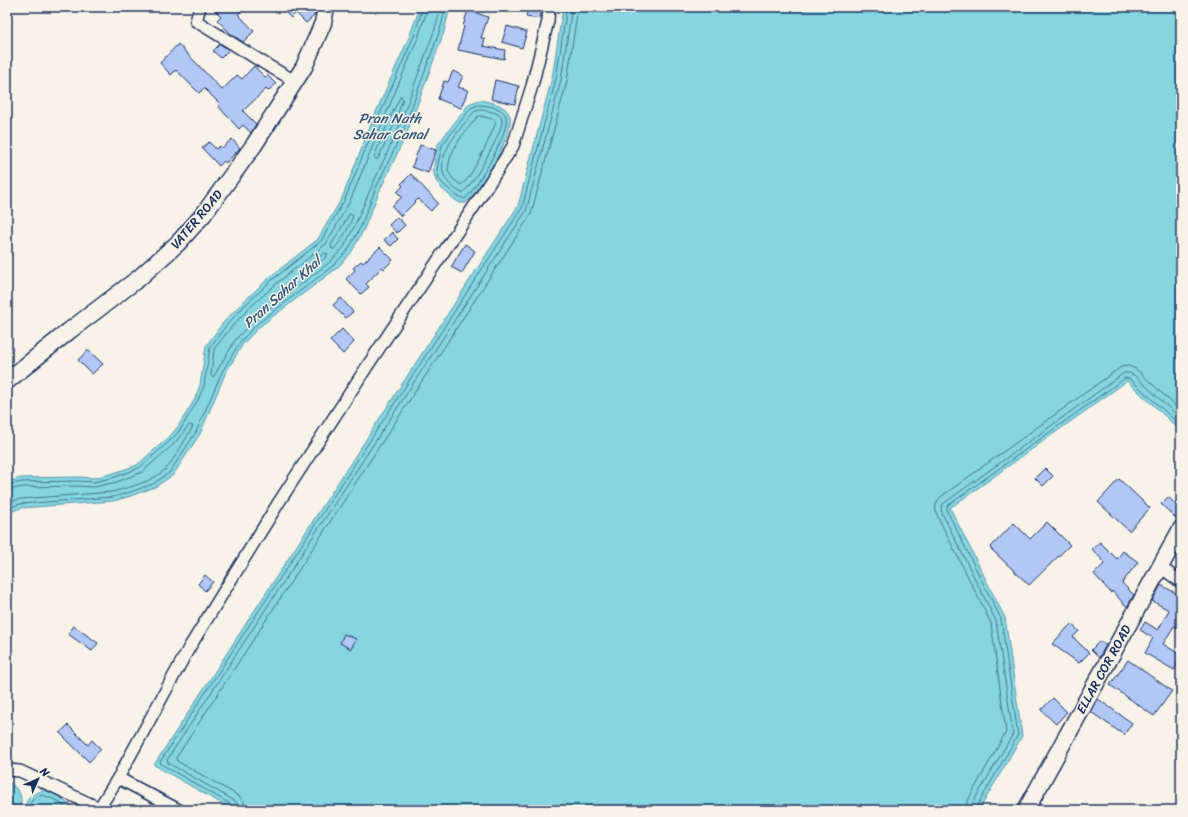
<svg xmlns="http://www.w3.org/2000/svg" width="1188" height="817" font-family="Sriracha,sans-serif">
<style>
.water{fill:#85d6e0;stroke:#5b93ac}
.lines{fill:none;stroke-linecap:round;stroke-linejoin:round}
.shore{stroke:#457292;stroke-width:1}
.building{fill:#b1c7f6;stroke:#1b2f5e}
.street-casing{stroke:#1b2f5e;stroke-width:14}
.secondary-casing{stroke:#1b2f5e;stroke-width:19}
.street{stroke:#f7f3e8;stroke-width:11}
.secondary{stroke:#f7f3e8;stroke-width:16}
.labels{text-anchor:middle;stroke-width:3;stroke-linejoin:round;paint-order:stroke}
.street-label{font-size:13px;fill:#1b2f5e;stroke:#f7f3e8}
.water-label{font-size:14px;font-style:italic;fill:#36597e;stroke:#f7f3e8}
</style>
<rect width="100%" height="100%" fill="#f7f3e8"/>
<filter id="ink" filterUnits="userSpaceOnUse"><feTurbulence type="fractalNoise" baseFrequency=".025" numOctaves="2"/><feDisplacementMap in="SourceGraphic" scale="8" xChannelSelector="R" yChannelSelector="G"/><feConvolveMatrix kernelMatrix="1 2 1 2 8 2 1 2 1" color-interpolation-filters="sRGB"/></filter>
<g filter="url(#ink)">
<!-- water -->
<g class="water">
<path d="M 420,7 L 450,7 L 444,32 L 407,133 L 379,192 L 364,229 L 351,253 L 337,268 L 259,327 L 243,344 L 225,374 L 200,434 L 173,475 L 155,487 L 128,497 L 113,501 L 21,508 L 7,513 L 7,482 L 21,478 L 78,477 L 94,478 L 114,473 L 137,465 L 169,437 L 177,428 L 195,399 L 200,385 L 206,346 L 222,324 L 242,303 L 270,277 L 318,239 L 342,198 L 376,112 L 410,35 Z"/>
<path d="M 563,7 L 1181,7 L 1181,431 L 1127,381 L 950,508 L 1005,618 L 1022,736 L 979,810 L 233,810 L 154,765 L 518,206 L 552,78 Z"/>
<path d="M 479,100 C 489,102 503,103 509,114 C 518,130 479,191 466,203 L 460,203 L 455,200 L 442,189 L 436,181 L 433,169 L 438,144 L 469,104 Z"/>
<path d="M 7,780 C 17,789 26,795 18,810 L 7,810 Z"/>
<path d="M 43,790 C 55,794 66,800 74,810 L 22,810 L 30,796 Z"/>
</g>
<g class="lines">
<!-- shore -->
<g class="shore">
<path d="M 428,7 L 418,38 L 385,116 L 350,201 L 326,244 L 276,284 L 248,309 L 229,330 L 214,349 L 211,375 L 212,377 L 214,376 L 236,339 L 253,321 L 330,262 L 344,247 L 355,225 L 371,188 L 398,129 L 435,29 L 441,7"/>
<path d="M 401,96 L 403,99 L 393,127 L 378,159 L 376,159 L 374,157 L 390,118 Z"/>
<path d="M 479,105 C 487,106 499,106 505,114 C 514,127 476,189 465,199 L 457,196 L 445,186 L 439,179 L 437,169 L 442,145 L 471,108 Z"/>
<path d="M 480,110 C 487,111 500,111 502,120 C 504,130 471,189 462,193 C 421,171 454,136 474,112 Z"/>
<path d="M 480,116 L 493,119 L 496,122 C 492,134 471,180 461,185 L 453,179 L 448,171 C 449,149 464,134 477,117 Z"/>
<path d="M 350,214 L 353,216 C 349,228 342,240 334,249 L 332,249 L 331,246 Z"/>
<path d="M 325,253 L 328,254 L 326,257 L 316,265 L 313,265 L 313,262 Z"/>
<path d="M 7,485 L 22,482 L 77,481 L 94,482 L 115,477 L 139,468 L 172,439 L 180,430 L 198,400 L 204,386 L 210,347 L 225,327 L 245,305 L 272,280 L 321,241 L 345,199 L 380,114 L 414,36 L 423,7"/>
<path d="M 7,490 L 23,487 L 77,486 L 94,487 L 117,482 L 142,472 L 175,443 L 189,425 L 193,426 L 191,430 C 184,441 174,460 166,469 C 152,482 130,487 112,492 L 20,499 L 7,503"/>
<path d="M 7,508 L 20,504 L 113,497 L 127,493 L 153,484 L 170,472 L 196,432 L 222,372 L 240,342 L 257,324 L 334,265 L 348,250 L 360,228 L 375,190 L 403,131 L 440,30 L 446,7"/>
<path d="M 27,810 L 33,799 L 43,795 L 58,801 L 69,810"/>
<path d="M 234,810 L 232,805 L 161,764 L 160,762 L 522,208 L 556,79 L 567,7"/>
<path d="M 239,810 L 238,805 L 235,801 L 168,763 L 167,760 L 526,211 L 561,80 L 572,7"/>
<path d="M 245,810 L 244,802 L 239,796 L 177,761 L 176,758 L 531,214 L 567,81 L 578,7"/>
<path d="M 965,810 L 967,802 L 1006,732 L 991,623 L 937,515 C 934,507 936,501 942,496 L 1121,367 L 1129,366 L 1136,369 L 1181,411"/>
<path d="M 971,810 L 972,804 L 1013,734 L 996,621 L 942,513 L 941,509 L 943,504 L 1124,373 L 1129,373 L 1134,375 L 1181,419"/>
<path d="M 976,810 L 977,806 L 1018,735 L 1001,619 L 947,511 L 947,506 L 1125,378 L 1130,379 L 1181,426"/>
</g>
</g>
<!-- building -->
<g class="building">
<path d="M 211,7 L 245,7 L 238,14 L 254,31 L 243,42 L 231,34 L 217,20 L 221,16 Z"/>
<path d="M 280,7 L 307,7 L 315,15 L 306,23 L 296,13 L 291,18 Z"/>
<path d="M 528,7 L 542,8 L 540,19 L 526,17 Z"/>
<path d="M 468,10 L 488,17 L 481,38 L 485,39 L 483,46 L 505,50 L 504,59 L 458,50 L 464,26 L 463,26 Z"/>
<path d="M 507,26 L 527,32 L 522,48 L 502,42 Z"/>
<path d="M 178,44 L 222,90 L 237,75 L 242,79 L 254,66 L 265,77 L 267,75 L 276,84 L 268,91 L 266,89 L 243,111 L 256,124 L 251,133 L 243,125 L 239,129 L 218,106 L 220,104 L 204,88 L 199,93 L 176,70 L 171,75 L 160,63 Z"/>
<path d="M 220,44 L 229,50 L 221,58 L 213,51 Z"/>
<path d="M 453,71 L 463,76 L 458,87 L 468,90 L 461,108 L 438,99 L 444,81 L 448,82 Z"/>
<path d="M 495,80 L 519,86 L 515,104 L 491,99 Z"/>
<path d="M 232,139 L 240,148 L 226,163 L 224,161 L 219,166 L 202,148 L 209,142 L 216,149 L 220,146 L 222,148 Z"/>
<path d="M 420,145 L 436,150 L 428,173 L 412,167 Z"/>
<path d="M 411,174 L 438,203 L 431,211 L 418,199 L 401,216 L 392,206 L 402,197 L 397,192 L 403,186 L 401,184 Z"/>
<path d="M 397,217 L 405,225 L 397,233 L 389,225 Z"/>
<path d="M 392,232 L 398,239 L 391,246 L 384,240 Z"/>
<path d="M 465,244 L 475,251 L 462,273 L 451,267 Z"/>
<path d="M 380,247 L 393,260 L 384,269 L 382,267 L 366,284 L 369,287 L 361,294 L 346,279 L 355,270 L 353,268 L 361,261 L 363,263 Z"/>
<path d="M 341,298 L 353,312 L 345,318 L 333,305 Z"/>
<path d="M 342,329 L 354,342 L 343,354 L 330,341 Z"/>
<path d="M 88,350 L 103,364 L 92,374 L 78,360 Z"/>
<path d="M 1045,468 L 1053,476 L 1043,486 L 1035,478 Z"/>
<path d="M 1119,479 L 1150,508 L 1129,531 L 1098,502 Z"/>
<path d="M 1168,497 L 1181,509 L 1181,520 L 1178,520 L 1161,504 Z"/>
<path d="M 1047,522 L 1070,545 L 1029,585 L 990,548 L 1014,523 L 1030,539 Z"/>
<path d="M 1100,542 L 1117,559 L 1123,551 L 1138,562 L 1122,583 L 1134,595 L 1127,607 L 1112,591 L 1111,593 L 1094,574 L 1105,563 L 1092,549 Z"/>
<path d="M 205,575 L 213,582 L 205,591 L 198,584 Z"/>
<path d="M 1161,585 L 1181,596 L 1181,630 L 1174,626 L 1163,644 L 1181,655 L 1181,658 L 1174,670 L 1145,653 L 1153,638 L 1140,630 L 1145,622 L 1158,630 L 1169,610 L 1152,601 Z"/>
<path d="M 1071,624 L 1079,631 L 1073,637 L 1089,653 L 1079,663 L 1052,644 Z"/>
<path d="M 74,626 L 98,643 L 92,651 L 68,634 Z"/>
<path d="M 344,634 L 356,639 L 351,649 L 340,643 Z"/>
<path d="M 1100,641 L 1106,645 L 1099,658 L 1091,650 Z"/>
<path d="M 1128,660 L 1172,691 L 1154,716 L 1110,685 Z"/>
<path d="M 1053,698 L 1067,712 L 1056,724 L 1041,710 Z"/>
<path d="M 1098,699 L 1132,723 L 1124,735 L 1091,712 Z"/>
<path d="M 68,725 L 88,745 L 92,740 L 101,749 L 89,762 L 60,733 Z"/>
</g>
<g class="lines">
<!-- street casing -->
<g class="street-casing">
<g id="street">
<path d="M 200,7 L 196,21 L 267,65 L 295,81"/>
<path d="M 1159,566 L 1181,582"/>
<path d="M 7,770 L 20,771 L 99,808"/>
<path d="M 118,778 L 179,810"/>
<path d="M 98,810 L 118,778 L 189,648 L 279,502 L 368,365 L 481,196 L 513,146 L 532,86 L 548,21 L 549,7"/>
</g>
</g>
<!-- secondary casing -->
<g class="secondary-casing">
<g id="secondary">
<path d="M 7,381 L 69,331 L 139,278 L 178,243 L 203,215 L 254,145 L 304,67 L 323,23 L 326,7"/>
<path d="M 1026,810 L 1181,529"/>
</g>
</g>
<!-- street -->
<use href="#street" class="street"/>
<!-- secondary -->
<use href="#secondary" class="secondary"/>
</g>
</g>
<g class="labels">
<!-- street labels -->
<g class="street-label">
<text transform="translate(196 219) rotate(-50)" y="5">VATER ROAD</text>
<text transform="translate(1103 669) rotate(-61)" y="5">ELLAR COR ROAD</text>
</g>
<!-- water labels -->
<g class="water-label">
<text x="390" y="123">Pran Nath<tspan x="390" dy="16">Sahar Canal</tspan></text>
<text transform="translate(282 292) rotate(-42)" y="5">Pran Sahar Khal</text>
</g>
</g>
<!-- margin -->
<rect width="1188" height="817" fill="none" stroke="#f7f3e8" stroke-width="24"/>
<rect x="12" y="12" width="1164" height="793" fill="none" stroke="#1b2f5e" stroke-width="1.5" filter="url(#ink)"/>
<!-- north arrow -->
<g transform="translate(38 779) rotate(45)" stroke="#f7f3e8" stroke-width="3" paint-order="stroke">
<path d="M0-3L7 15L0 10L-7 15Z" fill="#1b2f5e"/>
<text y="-6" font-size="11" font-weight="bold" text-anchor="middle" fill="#1b2f5e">N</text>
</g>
</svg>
